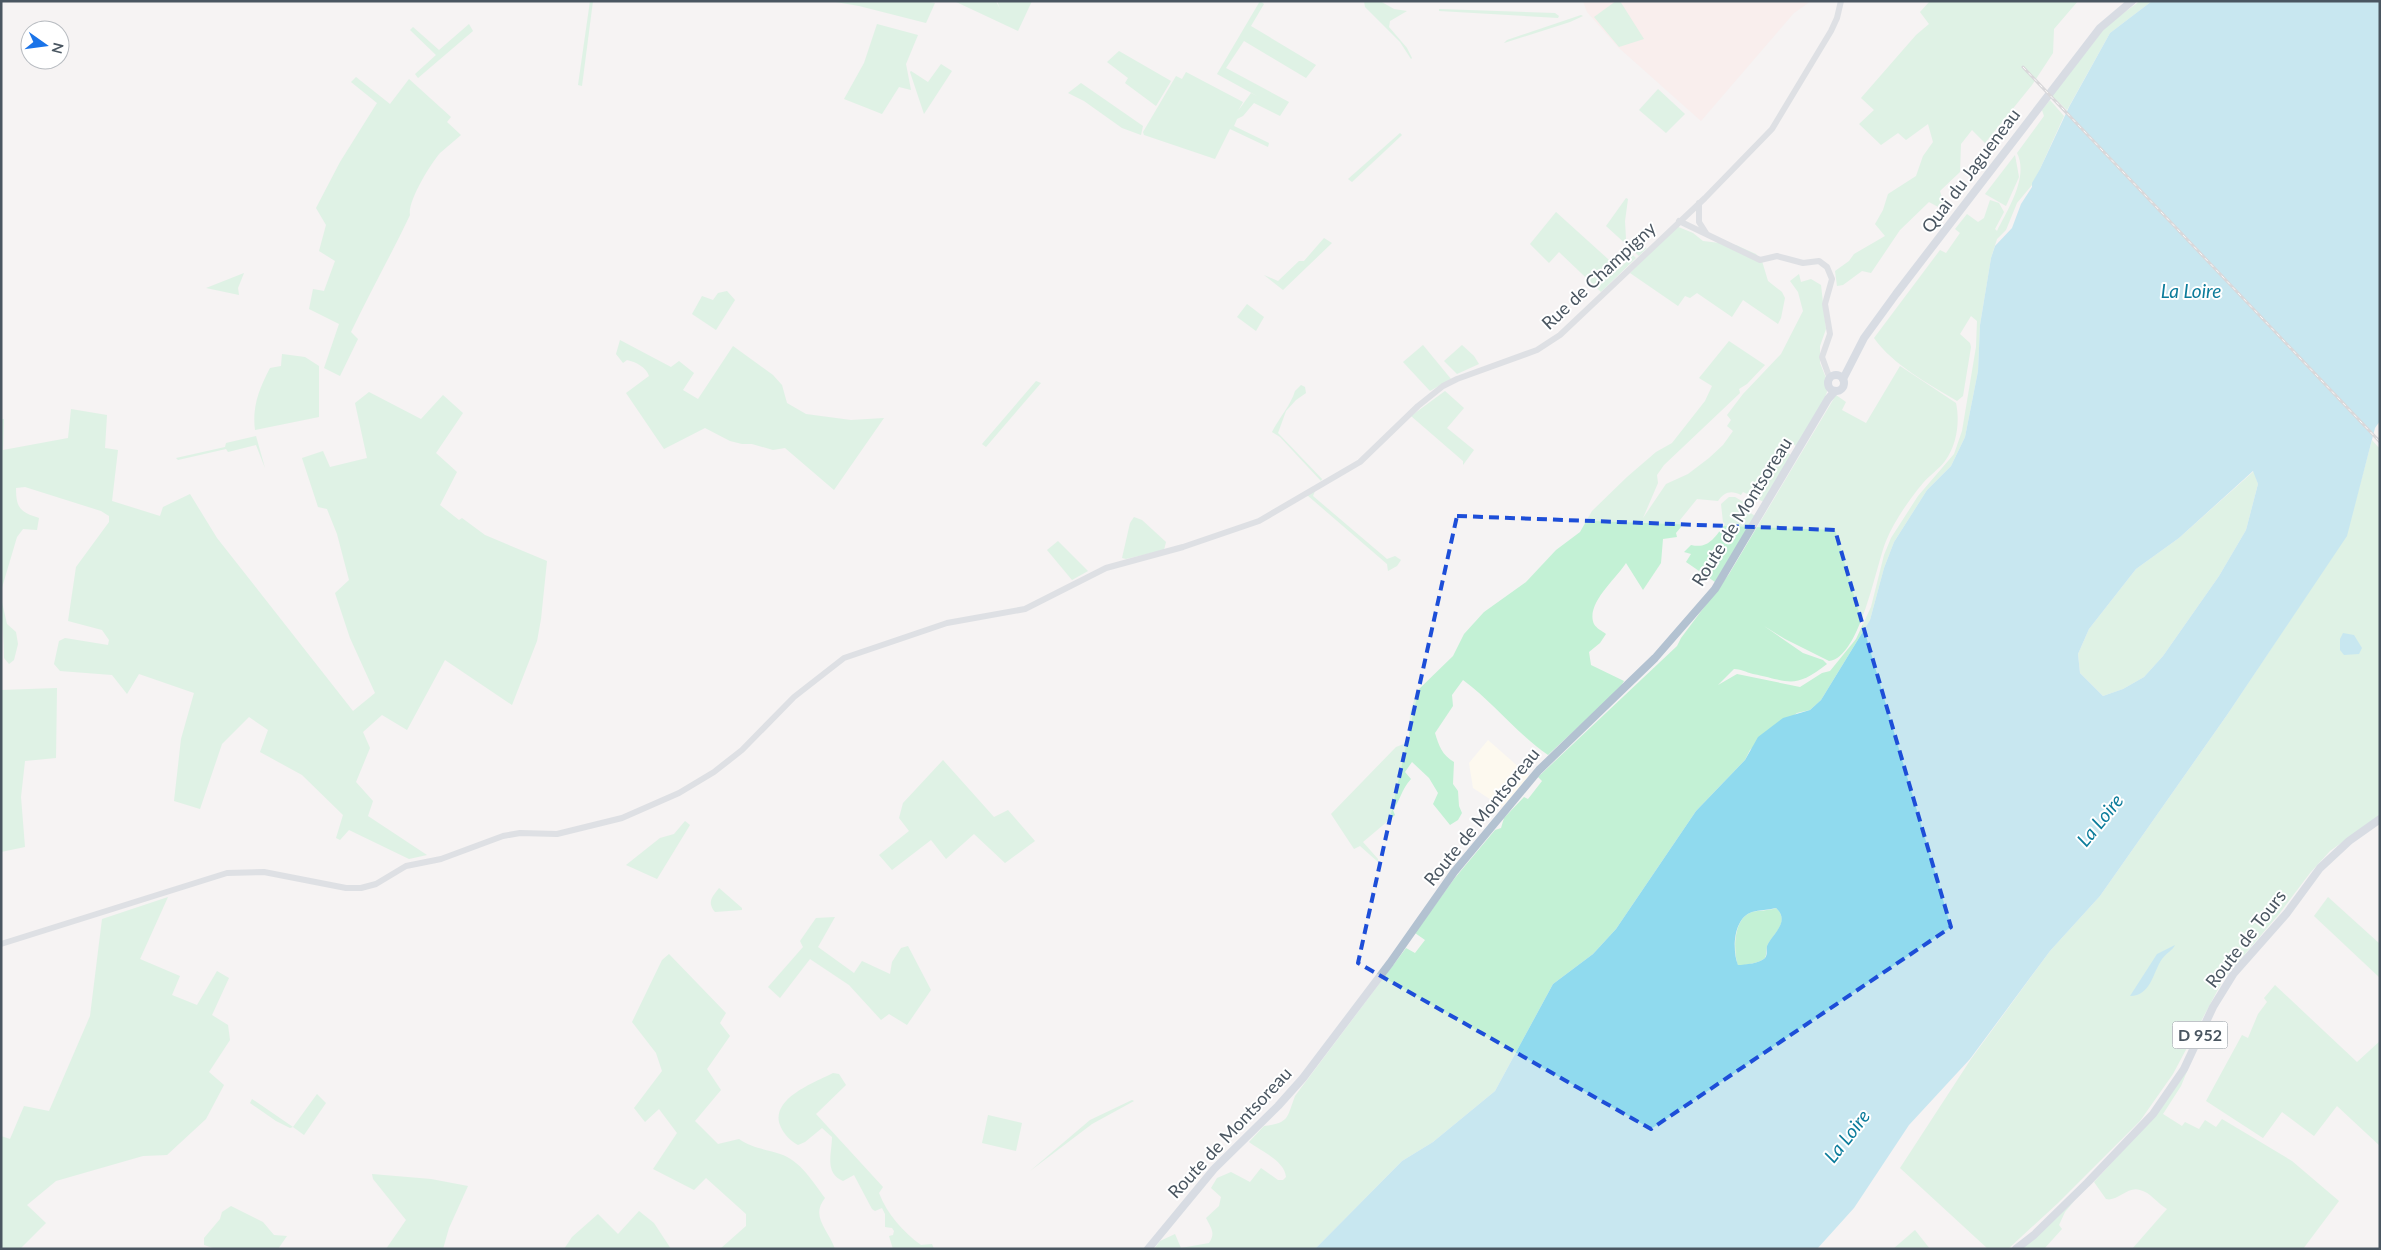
<svg xmlns="http://www.w3.org/2000/svg" width="2381" height="1250" font-family="Lato,sans-serif">
<style>
.commercial{fill:#fdf9ef}
.medical{fill:#fce8e6}
.green{fill:#c3f1d5}
.water{fill:#90daee;fill-rule:evenodd}
.lines{fill:none;stroke-linecap:round;stroke-linejoin:round}
.minor{stroke:#c1cad2;stroke-width:6}
.major{stroke:#b3c2d1;stroke-width:8}
.rail-casing{stroke:#b5b8bd;stroke-width:3}
.rail{stroke:#fff;stroke-width:1;stroke-dasharray:4;stroke-linecap:butt}
.marked{fill:none;stroke:#1d4ed8;stroke-width:4;stroke-dasharray:10 6;stroke-linejoin:round}
.labels{text-anchor:middle;stroke-width:4;stroke-linejoin:round;paint-order:stroke}
.shield{fill:#fff;stroke:#808990;stroke-width:1}
.shield-label{font-size:16px;font-weight:bold;fill:#4a5661}
.street-label{font-size:18px;fill:#4a5661;stroke:#fff}
.water-label{font-size:19px;font-style:italic;fill:#0c7c9b;stroke:#fff}
</style>
<rect width="100%" height="100%" fill="#f5f3f3"/>
<!-- commercial -->
<path class="commercial" d="M 1488,740 L 1529,776 L 1502,807 L 1473,788 L 1469,763 Z"/>
<!-- medical -->
<path class="medical" d="M 1583,1 L 1811,1 L 1794,13 L 1701,121 L 1619,48 L 1587,12 Z"/>
<!-- green -->
<g class="green">
<path d="M 590,1 L 593,1 L 582,86 L 578,85 Z"/>
<path d="M 830,1 L 925,1 L 935,3 L 926,23 L 859,6 Z"/>
<path d="M 954,1 L 996,1 L 1000,9 L 997,1 L 1032,1 L 1018,31 Z"/>
<path d="M 1260,1 L 1264,4 L 1251,26 L 1316,65 L 1306,78 L 1244,41 L 1226,68 L 1289,102 L 1280,116 L 1254,103 L 1243,116 L 1237,119 L 1234,126 L 1269,143 L 1268,147 L 1230,129 L 1215,159 L 1144,135 L 1143,132 L 1176,76 L 1182,79 L 1186,72 L 1243,102 L 1238,111 L 1251,93 L 1257,96 L 1217,74 Z"/>
<path d="M 1364,1 L 1380,1 L 1394,9 L 1407,11 L 1390,21 L 1389,27 L 1407,48 L 1412,58 L 1411,59 L 1400,42 L 1365,7 Z"/>
<path d="M 1616,1 L 1620,1 L 1644,39 L 1619,47 L 1594,17 Z"/>
<path d="M 1930,1 L 2078,1 L 2054,29 L 2053,53 L 2032,85 L 1985,143 L 1972,130 L 1961,144 L 1960,172 L 1940,191 L 1943,202 L 1940,208 L 1929,202 L 1900,230 L 1871,273 L 1862,271 L 1843,285 L 1837,286 L 1835,271 L 1849,261 L 1854,254 L 1885,236 L 1875,224 L 1883,210 L 1888,194 L 1916,176 L 1923,156 L 1933,142 L 1928,124 L 1906,140 L 1898,133 L 1881,145 L 1859,124 L 1874,110 L 1861,98 L 1916,35 L 1929,24 L 1920,12 Z"/>
<path d="M 2140,1 L 2152,1 L 2110,33 L 2067,110 L 2052,96 L 2107,25 Z"/>
<path d="M 1439,9 L 1555,13 L 1559,16 L 1558,18 L 1439,11 Z"/>
<path d="M 1581,15 L 1583,16 L 1570,22 L 1504,43 L 1507,40 Z"/>
<path d="M 469,24 L 473,31 L 418,78 L 415,74 L 436,55 L 410,30 L 413,27 L 439,50 Z"/>
<path d="M 877,24 L 918,35 L 906,64 L 911,90 L 899,87 L 882,114 L 844,99 L 864,63 Z"/>
<path d="M 1119,51 L 1171,81 L 1156,106 L 1125,83 L 1128,78 L 1107,62 Z"/>
<path d="M 941,64 L 952,71 L 924,114 L 910,72 L 911,71 L 928,82 Z"/>
<path d="M 356,77 L 390,104 L 409,79 L 451,117 L 447,122 L 461,135 C 454,141 447,147 440,153 C 431,163 407,202 410,215 C 391,255 370,292 351,332 L 358,339 L 340,376 L 324,368 L 339,324 L 309,309 L 313,289 L 324,291 L 335,261 L 319,251 L 326,225 L 316,208 L 340,162 L 377,103 L 351,82 Z"/>
<path d="M 1081,83 L 1143,126 L 1141,135 L 1122,128 L 1084,101 L 1068,93 Z"/>
<path d="M 1658,89 L 1685,114 L 1666,133 L 1639,110 Z"/>
<path d="M 2050,100 L 2064,116 L 2040,169 L 2032,185 L 2017,203 L 2006,230 L 1997,239 L 1991,258 L 1980,325 L 1978,371 L 1965,437 L 1951,466 L 1927,490 L 1894,542 L 1884,568 L 1870,620 L 1821,700 L 1810,710 L 1797,713 L 1750,750 L 1745,760 L 1696,811 L 1616,929 L 1593,954 L 1553,984 L 1495,1091 L 1433,1142 L 1402,1161 L 1315,1249 L 1154,1249 L 1160,1241 L 1175,1234 L 1181,1248 L 1209,1243 C 1216,1233 1211,1228 1206,1218 L 1219,1206 L 1221,1197 L 1211,1188 L 1217,1178 L 1231,1172 L 1250,1182 L 1261,1168 L 1278,1180 L 1283,1180 L 1286,1177 C 1285,1161 1261,1151 1249,1142 L 1264,1126 C 1290,1123 1287,1117 1295,1096 L 1406,948 L 1415,953 L 1425,940 L 1415,933 L 1454,879 L 1495,830 L 1501,828 L 1504,818 L 1524,797 L 1528,799 L 1542,781 L 1538,777 L 1677,646 L 1681,638 L 1729,574 L 1836,395 L 1846,402 L 1842,410 L 1866,423 L 1900,366 L 1956,403 C 1960,422 1957,445 1945,461 C 1939,469 1930,475 1923,483 C 1909,500 1894,521 1886,541 C 1876,565 1860,658 1829,661 L 1785,639 L 1764,626 L 1803,653 L 1823,660 L 1827,664 C 1794,690 1789,681 1753,674 C 1746,672 1740,669 1734,669 L 1718,685 L 1737,674 L 1800,687 L 1822,673 L 1830,671 L 1856,639 L 1871,607 L 1884,555 L 1891,538 L 1918,496 L 1954,454 L 1962,431 L 1976,347 L 1977,321 L 1971,316 L 1960,334 L 1970,343 L 1971,347 L 1963,396 L 1957,401 C 1929,384 1893,365 1874,338 L 1940,250 L 1946,253 L 1960,233 L 1955,229 L 1967,214 L 1978,222 L 1984,218 L 1990,200 L 1999,203 L 2004,212 L 1995,229 L 1997,231 C 2008,209 2029,177 2017,153 L 2044,116 L 2042,110 Z"/>
<path d="M 1400,133 L 1402,135 L 1352,182 L 1348,179 Z"/>
<path d="M 2015,155 L 2019,177 L 2006,206 L 1985,194 Z"/>
<path d="M 1626,198 L 1628,199 L 1625,221 L 1626,239 L 1634,246 L 1647,248 L 1639,256 L 1606,226 Z"/>
<path d="M 1556,212 L 1619,269 L 1633,255 L 1636,258 L 1601,292 L 1559,252 L 1549,263 L 1530,244 Z"/>
<path d="M 1676,226 L 1693,233 L 1703,241 L 1736,245 L 1756,254 L 1762,261 L 1768,281 L 1782,292 L 1785,298 L 1781,318 L 1778,324 L 1743,300 L 1732,317 L 1697,293 L 1690,298 L 1685,296 L 1678,306 L 1630,273 Z"/>
<path d="M 1324,238 L 1332,243 L 1283,290 L 1264,275 L 1278,281 L 1299,261 L 1304,261 Z"/>
<path d="M 244,273 L 238,288 L 239,295 L 206,288 Z"/>
<path d="M 1799,274 L 1801,282 L 1811,279 L 1821,285 L 1826,329 L 1820,346 L 1820,363 L 1826,378 L 1827,392 L 1820,408 L 1797,447 L 1791,442 L 1770,458 L 1776,463 L 1785,451 L 1791,455 L 1764,502 L 1743,492 L 1741,495 C 1731,490 1724,492 1718,501 L 1697,499 L 1680,520 L 1681,527 L 1676,533 L 1677,537 L 1663,539 L 1661,563 L 1643,590 L 1626,563 C 1617,578 1585,604 1594,624 C 1596,628 1602,631 1606,634 L 1600,643 L 1589,652 L 1591,665 L 1624,681 L 1619,689 L 1548,755 C 1516,733 1493,702 1463,680 L 1452,695 L 1453,706 L 1435,733 C 1439,746 1442,755 1454,762 L 1453,784 L 1458,791 L 1459,806 L 1462,813 L 1458,820 L 1450,825 L 1433,804 L 1438,793 L 1429,778 L 1412,762 L 1405,772 L 1411,779 C 1401,790 1401,799 1393,810 L 1395,815 L 1363,842 L 1378,859 L 1378,862 L 1360,846 L 1354,849 L 1331,814 L 1396,747 L 1409,742 L 1410,713 L 1417,691 L 1453,656 L 1464,634 L 1484,612 L 1526,582 L 1556,550 L 1580,532 L 1592,511 L 1627,477 L 1656,452 L 1672,443 L 1705,401 L 1712,386 L 1699,378 L 1729,341 L 1765,365 L 1747,384 L 1739,389 L 1740,393 L 1664,465 L 1657,475 L 1658,483 L 1643,518 L 1666,484 L 1688,474 L 1709,458 L 1723,445 L 1733,431 L 1727,426 L 1731,420 L 1727,415 L 1743,394 L 1781,354 L 1803,311 L 1798,292 L 1790,281 Z"/>
<path d="M 727,291 L 735,300 L 716,330 L 692,314 L 702,296 L 713,300 L 718,293 Z"/>
<path d="M 1247,304 L 1264,317 L 1256,331 L 1237,317 Z"/>
<path d="M 620,340 L 671,367 L 679,361 L 694,373 L 683,390 L 698,399 L 733,346 L 773,375 L 782,385 L 787,403 L 806,414 L 851,420 L 884,418 L 834,490 L 785,448 L 773,450 L 752,444 L 742,444 L 730,441 L 705,428 L 664,449 L 626,393 L 649,376 C 646,367 636,362 627,360 L 623,363 L 616,354 Z"/>
<path d="M 1423,345 L 1451,379 L 1430,391 L 1403,362 Z"/>
<path d="M 1462,345 L 1474,356 L 1479,364 L 1457,374 L 1444,361 Z"/>
<path d="M 282,354 L 305,357 L 319,366 L 319,417 L 255,430 C 252,407 259,389 270,368 L 281,366 Z"/>
<path d="M 1036,381 L 1041,383 L 986,447 L 982,444 Z"/>
<path d="M 1301,385 L 1305,387 L 1306,393 L 1296,400 L 1286,411 L 1278,433 L 1322,479 L 1321,481 L 1280,437 L 1272,432 C 1279,418 1291,405 1295,391 Z"/>
<path d="M 1445,391 L 1464,408 L 1447,428 L 1474,450 L 1463,465 L 1463,461 L 1411,416 Z"/>
<path d="M 369,392 L 421,419 L 443,395 L 463,413 L 436,453 L 457,472 L 440,505 L 459,520 L 462,518 L 485,535 L 547,561 L 541,619 L 537,641 L 512,705 L 445,660 L 407,730 L 382,715 L 363,732 L 370,748 L 356,782 L 373,801 L 368,816 L 427,855 L 409,859 L 349,830 L 340,840 L 336,838 L 343,815 L 302,775 L 260,752 L 268,730 L 249,717 L 222,744 L 200,809 L 174,801 L 181,739 L 194,693 L 139,674 L 127,694 L 112,675 L 60,671 L 54,664 L 59,641 L 65,638 L 108,645 L 109,640 L 102,630 L 68,621 L 76,567 L 109,522 L 109,516 L 101,511 L 25,487 L 16,488 C 16,508 20,512 39,518 L 37,530 L 23,529 L 17,537 L 1,591 L 1,419 L 4,419 L 3,450 L 68,438 L 71,409 L 107,415 L 105,448 L 118,450 L 112,501 L 160,516 L 163,507 L 190,494 L 217,538 L 353,711 L 375,693 L 350,638 L 335,593 L 349,580 L 337,534 L 327,509 L 318,507 L 302,458 L 323,451 L 330,467 L 367,458 L 355,403 Z"/>
<path d="M 256,436 L 265,468 L 256,445 L 228,452 L 226,449 L 178,460 L 176,458 L 225,447 L 226,443 Z"/>
<path d="M 2372,440 L 2380,449 L 2380,815 L 2330,851 L 2310,873 L 2279,914 L 2223,980 L 2173,1074 L 2140,1121 L 2058,1203 L 2008,1249 L 1988,1249 L 1900,1168 L 1971,1059 L 2050,951 L 2100,896 L 2227,715 L 2346,536 Z"/>
<path d="M 2254,471 L 2258,484 L 2246,530 L 2219,576 L 2163,656 L 2144,677 L 2123,689 L 2103,696 L 2080,673 L 2078,654 L 2089,629 L 2136,569 L 2179,538 Z"/>
<path d="M 1315,491 L 1313,496 L 1387,559 L 1395,556 L 1401,560 L 1397,566 L 1388,571 L 1387,564 L 1307,495 Z"/>
<path d="M 1729,497 L 1735,497 L 1752,507 L 1749,512 L 1755,516 L 1715,582 L 1686,562 L 1691,554 L 1684,552 L 1691,545 C 1709,549 1714,538 1725,524 L 1723,522 L 1721,504 Z"/>
<path d="M 1134,517 L 1142,520 L 1166,542 L 1164,550 L 1126,559 L 1122,558 L 1130,523 Z"/>
<path d="M 1058,541 L 1088,571 L 1072,580 L 1047,550 Z"/>
<path d="M 1,598 L 7,624 L 16,632 L 18,644 L 14,660 L 9,664 L 4,658 C 4,637 1,618 1,598 Z"/>
<path d="M 57,688 L 56,758 L 25,761 L 21,797 L 25,847 L 1,852 L 1,690 Z"/>
<path d="M 943,760 L 994,817 L 1008,810 L 1035,841 L 1005,863 L 974,834 L 946,859 L 931,840 L 892,870 L 879,855 L 909,831 L 899,818 L 903,803 Z"/>
<path d="M 685,821 L 690,825 L 657,879 L 626,865 L 660,838 L 674,834 Z"/>
<path d="M 719,888 L 742,908 L 742,910 L 715,912 C 707,902 712,897 719,888 Z"/>
<path d="M 168,897 L 140,959 L 180,976 L 172,995 L 197,1005 L 217,971 L 229,978 L 212,1015 L 228,1025 L 230,1040 L 209,1072 L 224,1085 L 206,1119 L 167,1155 L 143,1156 L 56,1181 L 27,1205 L 46,1223 L 20,1249 L 1,1249 L 1,1136 L 10,1139 L 24,1106 L 49,1111 L 90,1016 L 102,919 Z"/>
<path d="M 2328,897 L 2380,944 L 2380,978 L 2314,916 Z"/>
<path d="M 1776,908 C 1791,922 1773,933 1767,946 C 1766,950 1767,954 1765,958 C 1760,963 1745,965 1738,966 C 1733,951 1733,918 1752,912 C 1759,910 1768,911 1776,908 Z"/>
<path d="M 835,917 L 818,947 L 854,973 L 862,961 L 890,974 L 892,962 L 901,948 L 908,946 L 931,990 L 907,1025 L 889,1014 L 881,1020 L 849,985 L 810,959 L 780,998 L 768,987 L 803,947 L 800,941 L 816,918 Z"/>
<path d="M 669,954 L 726,1013 L 720,1023 L 730,1036 L 707,1069 L 721,1090 L 695,1121 L 718,1144 L 739,1139 C 752,1148 765,1149 780,1154 C 800,1160 813,1182 825,1198 C 810,1217 828,1229 835,1249 L 720,1249 L 746,1226 L 746,1214 L 706,1178 L 694,1190 L 653,1169 L 677,1133 L 659,1109 L 645,1122 L 634,1108 L 662,1071 L 656,1053 L 632,1022 L 662,960 Z"/>
<path d="M 2275,985 L 2357,1062 L 2380,1041 L 2380,1146 L 2337,1106 L 2314,1136 L 2282,1112 L 2263,1138 L 2206,1101 L 2242,1035 L 2248,1038 L 2258,1014 L 2267,1002 L 2264,998 Z"/>
<path d="M 2188,1069 L 2181,1086 L 2163,1114 L 2182,1126 L 2185,1122 L 2199,1129 L 2205,1120 L 2216,1127 L 2222,1119 L 2292,1161 L 2339,1201 L 2303,1249 L 2132,1249 L 2167,1209 C 2158,1204 2150,1192 2140,1190 C 2127,1186 2118,1202 2106,1199 L 2094,1182 L 2160,1110 Z"/>
<path d="M 833,1073 L 839,1074 L 846,1085 L 816,1114 L 883,1187 L 879,1193 C 887,1214 903,1232 921,1245 L 932,1244 L 934,1249 L 893,1249 L 889,1236 L 893,1235 L 894,1231 L 892,1228 L 885,1227 L 885,1214 L 882,1208 L 875,1211 L 872,1209 L 854,1175 L 843,1181 C 824,1173 832,1153 832,1137 L 822,1128 L 805,1142 L 798,1145 C 790,1141 783,1133 780,1125 C 771,1098 814,1083 833,1073 Z"/>
<path d="M 317,1094 L 326,1103 L 304,1135 L 293,1127 L 290,1128 L 276,1121 L 250,1103 L 252,1099 L 293,1127 Z"/>
<path d="M 1132,1100 L 1134,1101 L 1092,1124 L 1030,1171 L 1090,1120 Z"/>
<path d="M 988,1115 L 1022,1123 L 1016,1151 L 982,1143 Z"/>
<path d="M 372,1174 L 431,1179 L 468,1186 L 449,1228 L 443,1249 L 386,1249 L 406,1220 L 373,1179 Z"/>
<path d="M 2075,1200 L 2065,1212 L 2059,1225 L 2062,1229 L 2044,1249 L 2021,1249 Z"/>
<path d="M 231,1206 L 263,1222 L 274,1235 L 287,1236 L 278,1249 L 216,1249 L 204,1245 L 204,1238 L 220,1219 L 222,1212 Z"/>
<path d="M 639,1211 L 654,1223 L 671,1249 L 564,1249 L 572,1237 L 598,1214 L 618,1234 Z"/>
<path d="M 1915,1230 L 1930,1249 L 1893,1249 Z"/>
</g>
<!-- water -->
<g class="water">
<path d="M 2152,1 L 2380,1 L 2380,421 L 2375,428 L 2347,536 L 2227,715 L 2100,896 L 2050,951 L 1970,1059 L 1909,1125 L 1854,1208 L 1817,1249 L 1315,1249 L 1402,1161 L 1433,1142 L 1495,1091 L 1553,984 L 1593,954 L 1616,929 L 1696,811 L 1745,760 L 1758,737 L 1783,718 L 1810,710 L 1821,700 L 1870,620 L 1884,568 L 1894,542 L 1927,490 L 1951,466 L 1965,437 L 1978,371 L 1980,325 L 1991,258 L 1995,246 L 2012,228 L 2021,204 L 2032,187 L 2032,183 L 2040,169 L 2069,107 L 2110,33 ZM 2253,471 L 2258,484 L 2246,530 L 2219,576 L 2163,656 L 2144,677 L 2123,689 L 2103,696 L 2080,673 L 2078,654 L 2089,629 L 2136,569 L 2179,538 ZM 1776,908 C 1791,922 1772,934 1767,946 C 1766,950 1768,954 1765,958 C 1760,963 1745,965 1738,965 C 1732,951 1733,918 1752,912 C 1759,910 1768,910 1776,908 Z"/>
<path d="M 2343,633 L 2354,635 L 2362,648 L 2359,654 L 2344,655 L 2340,650 L 2340,639 Z"/>
<path d="M 2175,945 C 2173,950 2166,953 2162,959 C 2153,972 2151,996 2130,996 L 2157,954 Z"/>
</g>
<g class="lines">
<!-- minor -->
<g class="minor">
<path d="M 1699,203 L 1699,222 L 1706,233"/>
<path d="M 1679,221 L 1760,260 L 1777,256 L 1803,263 L 1819,261 L 1827,267 L 1832,279 L 1825,304 L 1830,334 L 1822,357 L 1830,379"/>
<path d="M 1,944 L 227,873 L 264,872 L 346,888 L 361,888 L 376,884 L 406,866 L 441,859 L 503,836 L 520,833 L 557,834 L 622,818 L 679,793 L 714,772 L 742,750 L 794,697 L 844,658 L 947,623 L 1025,609 L 1106,568 L 1183,547 L 1259,521 L 1360,462 L 1418,406 L 1443,386 L 1457,379 L 1537,350 L 1560,335 L 1705,198 L 1772,129 L 1831,31 L 1837,18 L 1841,1"/>
</g>
<!-- major -->
<g class="major">
<circle cx="1836" cy="383" r="8"/>
<path d="M 1843,379 L 1864,338 L 1896,294 L 2100,28 L 2132,1"/>
<path d="M 1148,1249 L 1214,1169 L 1278,1106 L 1303,1078 L 1390,963 L 1454,872 L 1539,770 L 1655,658 L 1715,589 L 1828,399 L 1835,391"/>
<path d="M 2016,1249 L 2034,1235 L 2087,1183 L 2153,1114 L 2184,1069 L 2213,1007 L 2234,973 L 2287,913 L 2320,868 L 2349,841 L 2380,819"/>
</g>
<!-- rail casing -->
<g class="rail-casing">
<path id="rail" d="M 2023,67 L 2380,442"/>
</g>
<!-- rail -->
<use href="#rail" class="rail"/>
</g>
<!-- marked area -->
<path d="M0 0H2381V1250H0ZM 1457,516 L 1835,530 L 1951,927 L 1651,1129 L 1358,963 Z" fill="#f5f3f3" fill-opacity=".55" fill-rule="evenodd"/>
<path class="marked" d="M 1457,516 L 1835,530 L 1951,927 L 1651,1129 L 1358,963 Z"/>
<g class="labels">
<!-- shield labels -->
<rect class="shield" x="2172.5" y="1021.5" width="55" height="27" rx="4"/>
<g class="shield-label">
<text x="2200" y="1041">D 952</text>
</g>
<!-- street labels -->
<g class="street-label">
<text transform="translate(1971 171) rotate(-53)" y="6">Quai du Jagueneau</text>
<text transform="translate(1599 276) rotate(-43)" y="6">Rue de Champigny</text>
<text transform="translate(1742 512) rotate(-58)" y="6">Route de Montsoreau</text>
<text transform="translate(1482 817) rotate(-51)" y="6">Route de Montsoreau</text>
<text transform="translate(2246 939) rotate(-52)" y="6">Route de Tours</text>
<text transform="translate(1230 1133) rotate(-47)" y="6">Route de Montsoreau</text>
</g>
<!-- water labels -->
<g class="water-label">
<text x="2191" y="298">La Loire</text>
<text transform="translate(2100 820) rotate(-51)" y="7">La Loire</text>
<text transform="translate(1847 1136) rotate(-52)" y="7">La Loire</text>
</g>
</g>
<!-- border -->
<rect width="2381" height="1250" fill="none" stroke="#4a5661" stroke-width="5"/>
<!-- north arrow -->
<g transform="translate(45 45) rotate(104)"><circle r="24" fill="#ffffff" stroke="#b7bbc0"/>
<path d="M0-4L9 19L0 12L-9 19Z" fill="#1a73e8"/>
<text y="-8" font-size="14" font-weight="bold" text-anchor="middle" fill="#4a5661">N</text>
</g>
</svg>
